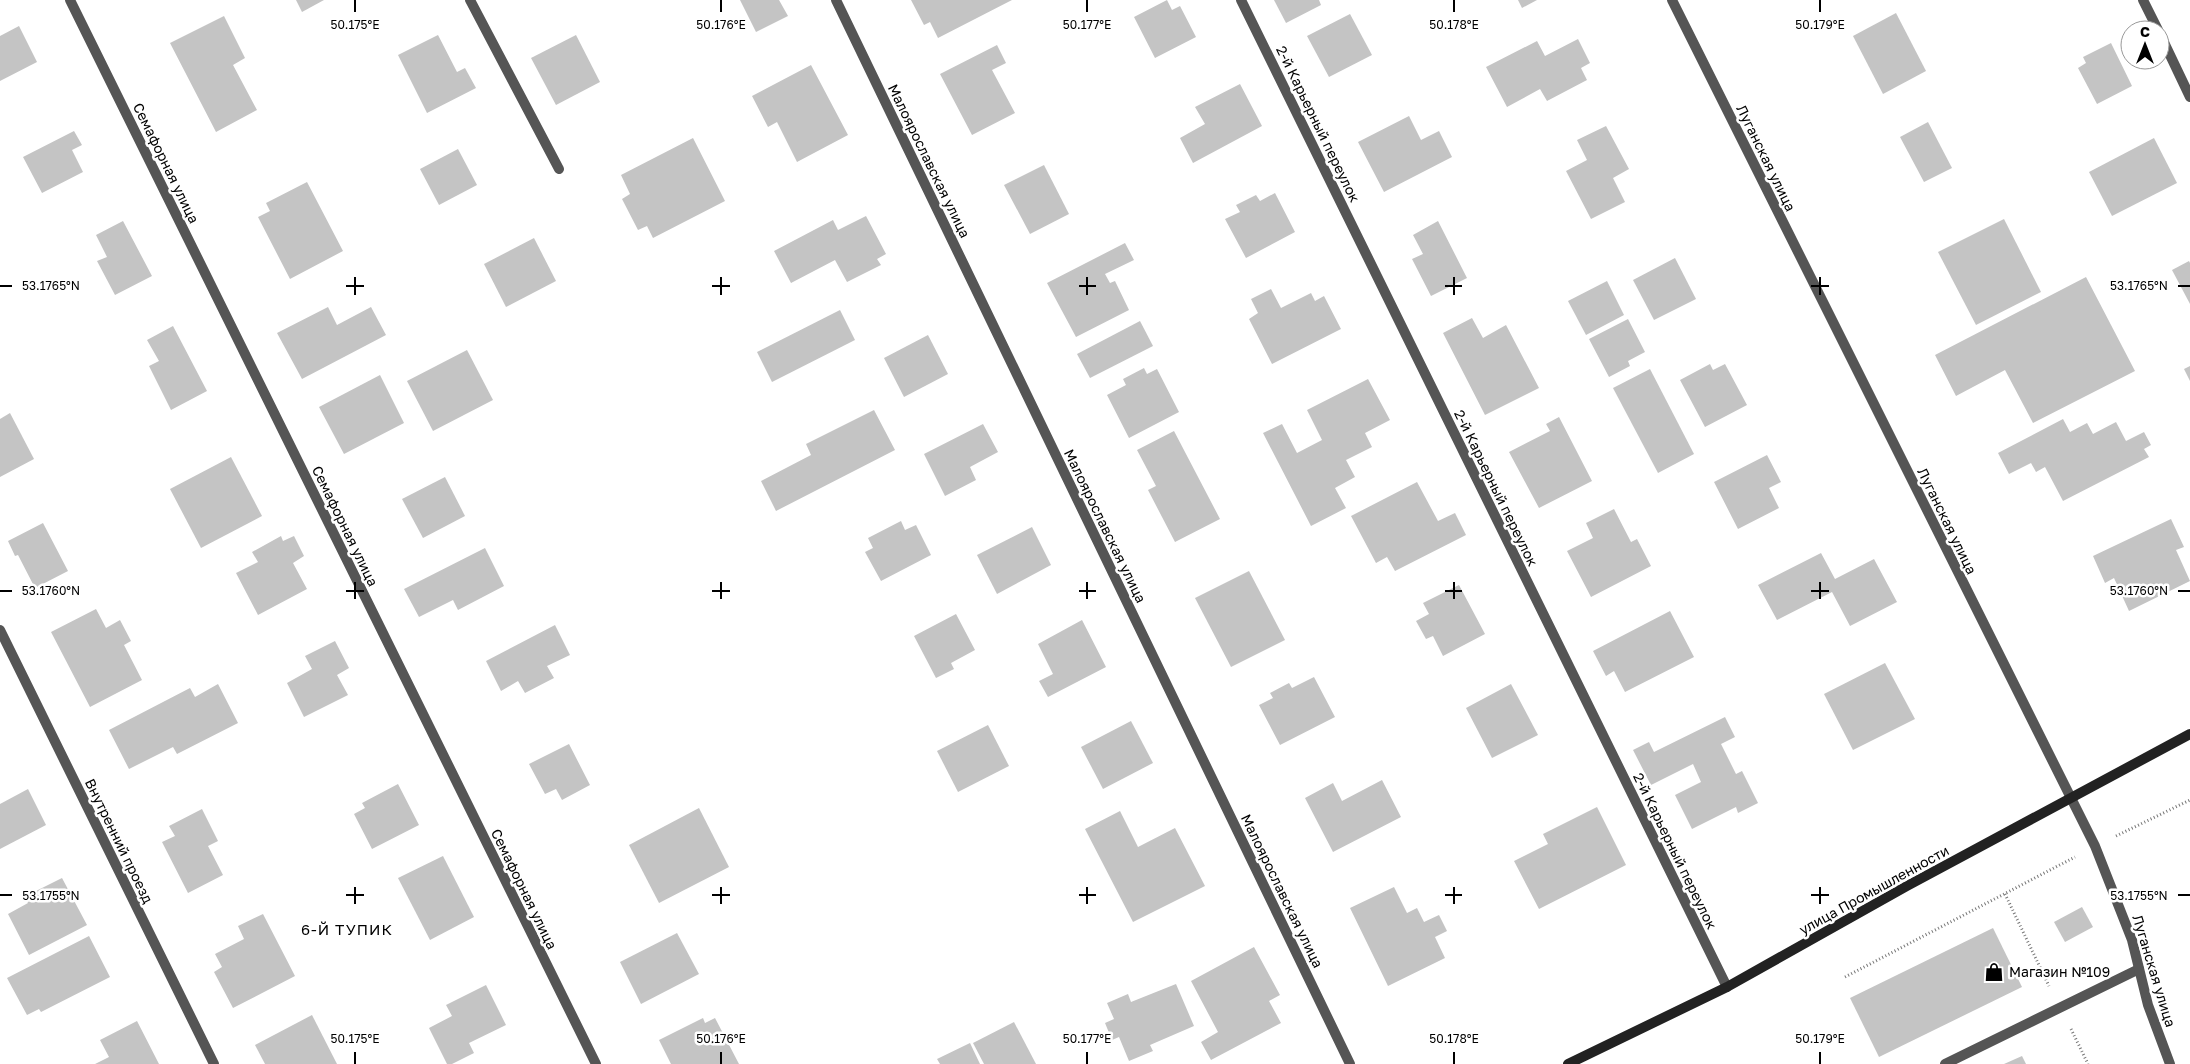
<svg xmlns="http://www.w3.org/2000/svg" width="2190" height="1064" font-family="'Golos Text',sans-serif">
<style>
.building{fill:#c4c4c4}
.lines{fill:none;stroke-linecap:round;stroke-linejoin:round}
.path{stroke:#777;stroke-width:3;stroke-dasharray:1 2.5;stroke-linecap:butt}
.service{stroke:#555;stroke-width:10}
.minor{stroke:#555;stroke-width:10}
.secondary{stroke:#222;stroke-width:10}
.ticks{fill:none;stroke:#000;stroke-width:2}
.labels{text-anchor:middle;stroke-width:5;stroke-linejoin:round;paint-order:stroke}
.street-label{font-size:14px;fill:#000;stroke:#fff}
.poi-label{font-size:14px;fill:#000;stroke:#fff;text-anchor:start}
.neighbourhood-label{font-size:15px;letter-spacing:1px;fill:#000;stroke:#fff}
.ticks-label{font-size:12px;text-anchor:middle;fill:#000;stroke:#fff;stroke-width:5;stroke-linejoin:round;paint-order:stroke}
</style>
<rect width="100%" height="100%" fill="#fff"/>
<!-- building -->
<g class="building">
<path d="M 296,0 L 324,0 L 302,12 Z"/>
<path d="M 740,0 L 779,0 L 788,16 L 756,32 Z"/>
<path d="M 911,0 L 1012,0 L 938,38 L 930,22 L 924,25 Z"/>
<path d="M 1167,0 L 1172,10 L 1180,6 L 1196,37 L 1155,58 L 1134,17 Z"/>
<path d="M 1274,0 L 1319,0 L 1321,5 L 1286,23 Z"/>
<path d="M 1518,0 L 1537,0 L 1522,8 Z"/>
<path d="M 1896,13 L 1926,71 L 1883,94 L 1853,36 Z"/>
<path d="M 1350,14 L 1372,55 L 1329,77 L 1307,36 Z"/>
<path d="M 224,16 L 245,58 L 233,65 L 257,110 L 216,132 L 170,43 Z"/>
<path d="M 19,26 L 37,62 L 0,81 L 0,36 Z"/>
<path d="M 438,35 L 457,72 L 465,68 L 476,88 L 427,113 L 398,55 Z"/>
<path d="M 576,35 L 600,82 L 556,105 L 531,58 Z"/>
<path d="M 1578,39 L 1590,63 L 1581,68 L 1587,80 L 1547,101 L 1540,89 L 1507,107 L 1486,67 L 1537,41 L 1545,56 Z"/>
<path d="M 2111,43 L 2132,86 L 2097,104 L 2078,68 L 2086,63 L 2083,57 Z"/>
<path d="M 997,45 L 1006,63 L 992,70 L 1015,113 L 972,135 L 940,74 Z"/>
<path d="M 811,65 L 848,135 L 797,162 L 777,122 L 768,127 L 752,96 Z"/>
<path d="M 1240,84 L 1262,126 L 1193,163 L 1180,138 L 1205,124 L 1195,107 Z"/>
<path d="M 1409,116 L 1421,140 L 1439,131 L 1452,157 L 1384,192 L 1358,142 Z"/>
<path d="M 1928,122 L 1952,168 L 1924,182 L 1900,137 Z"/>
<path d="M 1606,126 L 1629,169 L 1613,178 L 1625,202 L 1591,219 L 1566,171 L 1587,160 L 1577,140 Z"/>
<path d="M 74,131 L 82,145 L 72,150 L 83,172 L 42,193 L 23,157 Z"/>
<path d="M 693,138 L 725,201 L 653,238 L 647,226 L 638,230 L 622,199 L 630,194 L 621,175 Z"/>
<path d="M 2154,138 L 2177,183 L 2112,216 L 2089,172 Z"/>
<path d="M 458,149 L 477,185 L 439,205 L 420,169 Z"/>
<path d="M 1044,165 L 1069,214 L 1030,234 L 1004,185 Z"/>
<path d="M 307,182 L 343,251 L 290,279 L 258,217 L 270,211 L 266,203 Z"/>
<path d="M 1275,193 L 1295,232 L 1246,258 L 1225,219 L 1240,212 L 1236,205 L 1256,195 L 1260,201 Z"/>
<path d="M 866,216 L 886,254 L 877,259 L 881,265 L 847,282 L 835,260 L 791,283 L 774,251 L 833,220 L 838,230 Z"/>
<path d="M 2004,219 L 2041,292 L 1976,325 L 1938,252 Z"/>
<path d="M 123,221 L 152,276 L 115,295 L 97,261 L 107,257 L 96,235 Z"/>
<path d="M 1438,221 L 1467,278 L 1431,296 L 1412,259 L 1423,254 L 1413,235 Z"/>
<path d="M 534,238 L 556,281 L 506,307 L 484,264 Z"/>
<path d="M 1125,243 L 1134,260 L 1105,274 L 1110,283 L 1115,281 L 1129,310 L 1076,337 L 1047,283 Z"/>
<path d="M 1675,258 L 1696,299 L 1654,320 L 1633,280 Z"/>
<path d="M 2189,261 L 2190,263 L 2190,304 L 2172,270 Z"/>
<path d="M 2086,277 L 2135,371 L 2033,423 L 2005,370 L 1956,396 L 1935,355 Z"/>
<path d="M 1607,281 L 1624,315 L 1586,335 L 1568,301 Z"/>
<path d="M 1271,289 L 1281,308 L 1311,293 L 1315,301 L 1324,296 L 1341,329 L 1272,364 L 1249,319 L 1258,313 L 1251,299 Z"/>
<path d="M 328,307 L 337,325 L 371,307 L 386,335 L 302,379 L 277,333 Z"/>
<path d="M 840,310 L 855,340 L 772,382 L 757,352 Z"/>
<path d="M 1472,318 L 1483,338 L 1506,325 L 1539,388 L 1485,415 L 1443,333 Z"/>
<path d="M 1628,319 L 1645,352 L 1628,361 L 1630,366 L 1609,377 L 1589,339 Z"/>
<path d="M 1140,321 L 1153,346 L 1090,378 L 1077,354 Z"/>
<path d="M 173,326 L 207,391 L 171,410 L 149,366 L 159,361 L 147,340 Z"/>
<path d="M 928,335 L 948,374 L 904,397 L 884,358 Z"/>
<path d="M 467,350 L 493,400 L 433,431 L 407,381 Z"/>
<path d="M 1710,364 L 1713,370 L 1725,364 L 1747,405 L 1705,427 L 1680,380 Z"/>
<path d="M 2190,366 L 2190,381 L 2184,369 Z"/>
<path d="M 1144,368 L 1147,374 L 1157,369 L 1179,412 L 1129,438 L 1107,395 L 1126,385 L 1123,379 Z"/>
<path d="M 1650,369 L 1694,454 L 1658,473 L 1613,388 Z"/>
<path d="M 380,375 L 404,423 L 344,454 L 319,407 Z"/>
<path d="M 1368,379 L 1390,420 L 1365,433 L 1372,447 L 1346,460 L 1355,477 L 1335,488 L 1346,508 L 1311,526 L 1263,433 L 1282,424 L 1297,453 L 1322,440 L 1307,410 Z"/>
<path d="M 874,410 L 895,450 L 776,511 L 761,481 L 811,455 L 806,444 Z"/>
<path d="M 10,413 L 34,459 L 0,477 L 0,419 Z"/>
<path d="M 1559,417 L 1592,481 L 1539,508 L 1509,452 L 1550,431 L 1546,424 Z"/>
<path d="M 2063,419 L 2070,432 L 2087,423 L 2093,434 L 2116,422 L 2126,441 L 2144,432 L 2151,445 L 2144,449 L 2149,457 L 2063,501 L 2045,467 L 2036,472 L 2031,463 L 2009,474 L 1998,453 Z"/>
<path d="M 983,424 L 998,452 L 970,467 L 976,480 L 945,496 L 924,454 Z"/>
<path d="M 1174,431 L 1220,519 L 1175,542 L 1148,490 L 1156,486 L 1137,450 Z"/>
<path d="M 1767,455 L 1781,482 L 1769,488 L 1779,508 L 1738,529 L 1714,482 Z"/>
<path d="M 231,457 L 262,516 L 201,548 L 170,489 Z"/>
<path d="M 445,477 L 465,516 L 423,538 L 402,499 Z"/>
<path d="M 1417,482 L 1438,521 L 1455,513 L 1466,535 L 1395,571 L 1387,557 L 1376,563 L 1351,516 Z"/>
<path d="M 1614,509 L 1631,542 L 1637,539 L 1651,566 L 1591,597 L 1567,551 L 1593,538 L 1586,523 Z"/>
<path d="M 2171,519 L 2184,547 L 2176,550 L 2190,581 L 2129,611 L 2114,578 L 2105,583 L 2093,556 Z"/>
<path d="M 901,521 L 905,530 L 916,525 L 931,555 L 881,581 L 865,552 L 873,548 L 868,538 Z"/>
<path d="M 43,523 L 68,571 L 35,588 L 18,555 L 15,556 L 8,541 Z"/>
<path d="M 1032,527 L 1051,565 L 997,594 L 977,555 Z"/>
<path d="M 281,536 L 283,541 L 294,536 L 304,556 L 293,563 L 307,589 L 258,615 L 236,573 L 258,562 L 252,552 Z"/>
<path d="M 485,548 L 504,586 L 458,610 L 453,600 L 419,617 L 404,589 Z"/>
<path d="M 1821,553 L 1835,579 L 1874,559 L 1897,602 L 1850,626 L 1832,592 L 1777,620 L 1758,585 Z"/>
<path d="M 1249,571 L 1285,640 L 1231,667 L 1195,598 Z"/>
<path d="M 1459,585 L 1485,634 L 1443,656 L 1433,636 L 1426,639 L 1416,621 L 1429,614 L 1423,603 Z"/>
<path d="M 96,609 L 106,628 L 120,620 L 131,641 L 124,645 L 142,680 L 90,707 L 51,632 Z"/>
<path d="M 1670,611 L 1694,657 L 1625,692 L 1614,671 L 1606,676 L 1593,651 Z"/>
<path d="M 956,614 L 975,650 L 951,663 L 954,669 L 936,678 L 914,636 Z"/>
<path d="M 1082,620 L 1106,667 L 1048,697 L 1039,681 L 1053,674 L 1038,644 Z"/>
<path d="M 555,625 L 570,655 L 547,666 L 554,678 L 525,693 L 518,681 L 501,691 L 486,661 Z"/>
<path d="M 335,641 L 349,668 L 337,675 L 348,695 L 304,717 L 287,683 L 312,669 L 305,656 Z"/>
<path d="M 1885,663 L 1915,719 L 1853,750 L 1824,694 Z"/>
<path d="M 1314,677 L 1335,717 L 1280,745 L 1259,705 L 1273,698 L 1270,693 L 1289,683 L 1292,688 Z"/>
<path d="M 218,684 L 238,723 L 177,754 L 173,747 L 129,769 L 109,730 L 190,688 L 195,697 Z"/>
<path d="M 1511,684 L 1538,735 L 1492,758 L 1466,708 Z"/>
<path d="M 1725,717 L 1735,737 L 1721,744 L 1736,774 L 1742,771 L 1758,803 L 1738,813 L 1736,807 L 1692,829 L 1675,795 L 1701,782 L 1693,764 L 1651,785 L 1633,750 L 1649,742 L 1654,752 Z"/>
<path d="M 1131,721 L 1153,763 L 1103,789 L 1081,747 Z"/>
<path d="M 988,725 L 1009,766 L 958,792 L 937,751 Z"/>
<path d="M 569,744 L 590,785 L 562,800 L 556,789 L 545,794 L 529,764 Z"/>
<path d="M 1382,780 L 1401,817 L 1333,852 L 1305,798 L 1333,783 L 1342,801 Z"/>
<path d="M 398,784 L 419,825 L 372,849 L 354,814 L 365,808 L 362,803 Z"/>
<path d="M 28,789 L 46,825 L 0,849 L 0,804 Z"/>
<path d="M 1597,807 L 1626,865 L 1539,909 L 1514,861 L 1548,844 L 1543,834 Z"/>
<path d="M 699,808 L 729,867 L 659,903 L 629,845 Z"/>
<path d="M 202,809 L 218,841 L 208,846 L 223,875 L 188,893 L 162,842 L 175,836 L 169,826 Z"/>
<path d="M 1120,811 L 1138,847 L 1175,828 L 1205,886 L 1133,922 L 1085,829 Z"/>
<path d="M 443,856 L 474,917 L 430,940 L 398,878 Z"/>
<path d="M 62,878 L 87,925 L 29,955 L 8,914 L 28,903 L 24,897 Z"/>
<path d="M 1394,887 L 1407,913 L 1417,908 L 1424,922 L 1439,915 L 1447,931 L 1435,937 L 1445,958 L 1388,986 L 1350,908 Z"/>
<path d="M 2082,907 L 2093,927 L 2065,942 L 2054,922 Z"/>
<path d="M 263,914 L 295,976 L 233,1008 L 214,972 L 222,967 L 215,954 L 244,939 L 238,926 Z"/>
<path d="M 1993,928 L 2022,987 L 1879,1057 L 1850,998 Z"/>
<path d="M 677,933 L 699,974 L 641,1004 L 620,962 Z"/>
<path d="M 89,936 L 110,977 L 41,1012 L 39,1009 L 27,1015 L 7,978 Z"/>
<path d="M 1254,947 L 1280,995 L 1269,1001 L 1281,1023 L 1211,1060 L 1201,1042 L 1218,1032 L 1191,981 Z"/>
<path d="M 1176,984 L 1194,1026 L 1150,1045 L 1153,1051 L 1129,1061 L 1119,1037 L 1112,1040 L 1105,1023 L 1114,1019 L 1107,1003 L 1128,994 L 1131,1002 Z"/>
<path d="M 486,985 L 506,1025 L 469,1043 L 474,1053 L 452,1064 L 447,1064 L 429,1028 L 452,1016 L 446,1005 Z"/>
<path d="M 312,1015 L 337,1064 L 265,1064 L 255,1045 Z"/>
<path d="M 703,1018 L 705,1023 L 715,1018 L 739,1064 L 671,1064 L 659,1040 Z"/>
<path d="M 137,1021 L 159,1064 L 95,1064 L 109,1057 L 100,1040 Z"/>
<path d="M 1014,1022 L 1036,1064 L 984,1064 L 973,1043 Z"/>
<path d="M 970,1043 L 980,1064 L 940,1064 L 937,1059 Z"/>
<path d="M 2022,1056 L 2026,1064 L 2004,1064 Z"/>
</g>
<g class="lines">
<!-- path -->
<g class="path">
<path d="M 2116,836 L 2190,800"/>
<path d="M 2005,894 L 2049,986"/>
<path d="M 1845,977 L 2075,857"/>
<path d="M 2071,1029 L 2088,1064"/>
</g>
<!-- service -->
<path class="service" d="M 1945,1064 L 2139,969"/>
<!-- minor -->
<g class="minor">
<path d="M 70,0 L 596,1064"/>
<path d="M 470,0 L 559,169"/>
<path d="M 836,0 L 1350,1064"/>
<path d="M 1241,0 L 1727,987"/>
<path d="M 1672,0 L 2095,846 L 2132,940 L 2148,1005 L 2170,1064"/>
<path d="M 2143,0 L 2158,30"/>
<path d="M 2160,34 L 2190,97"/>
<path d="M 0,630 L 214,1064"/>
</g>
<!-- secondary -->
<path class="secondary" d="M 1568,1064 L 1727,987 L 1907,886 L 2190,734"/>
</g>
<!-- ticks -->
<path class="ticks" d="M 355,0 L 355,12M 721,0 L 721,12M 1087,0 L 1087,12M 1454,0 L 1454,12M 1820,0 L 1820,12M 355,277 L 355,295M 721,277 L 721,295M 1087,277 L 1087,295M 1454,277 L 1454,295M 1820,277 L 1820,295M 0,286 L 12,286M 346,286 L 364,286M 712,286 L 730,286M 1079,286 L 1096,286M 1445,286 L 1462,286M 1811,286 L 1829,286M 2178,286 L 2190,286M 355,582 L 355,599M 721,582 L 721,599M 1087,582 L 1087,599M 1454,582 L 1454,599M 1820,582 L 1820,599M 0,591 L 12,591M 346,591 L 364,591M 712,591 L 730,591M 1079,591 L 1096,591M 1445,591 L 1462,591M 1811,591 L 1829,591M 2178,591 L 2190,591M 355,887 L 355,904M 721,887 L 721,904M 1087,887 L 1087,904M 1454,887 L 1454,904M 1820,887 L 1820,904M 0,895 L 12,895M 346,895 L 364,895M 712,895 L 730,895M 1079,895 L 1096,895M 1445,895 L 1462,895M 1811,895 L 1829,895M 2178,895 L 2190,895M 355,1052 L 355,1064M 721,1052 L 721,1064M 1087,1052 L 1087,1064M 1454,1052 L 1454,1064M 1820,1052 L 1820,1064"/>
<!-- icons -->
<defs>
<g id="shop-bare" transform="scale(1.5)"><path d="M-5-2.5h2.3a2.7 3.5 0 0 1 5.4 0H5L5.5 6h-11ZM-1.5-2.5h3a1.5 2.3 0 0 0-3 0Z" fill="#000" stroke="#fff" stroke-width="2.5" paint-order="stroke"/></g>
</defs>
<g fill-rule="evenodd">
<use href="#shop-bare" x="1994" y="972"/>
</g>
<g class="labels">
<!-- street labels -->
<g class="street-label">
<text transform="translate(1318 124) rotate(64)" y="5">2-й Карьерный переулок</text>
<text transform="translate(1766 158) rotate(64)" y="5">Луганская улица</text>
<text transform="translate(929 161) rotate(64)" y="5">Малоярославская улица</text>
<text transform="translate(166 163) rotate(64)" y="5">Семафорная улица</text>
<text transform="translate(1496 488) rotate(64)" y="5">2-й Карьерный переулок</text>
<text transform="translate(1947 521) rotate(64)" y="5">Луганская улица</text>
<text transform="translate(345 526) rotate(64)" y="5">Семафорная улица</text>
<text transform="translate(1105 526) rotate(64)" y="5">Малоярославская улица</text>
<text transform="translate(119 841) rotate(64)" y="5">Внутренний проезд</text>
<text transform="translate(1675 851) rotate(64)" y="5">2-й Карьерный переулок</text>
<text transform="translate(524 889) rotate(64)" y="5">Семафорная улица</text>
<text transform="translate(1874 890) rotate(-29)" y="5">улица Промышленности</text>
<text transform="translate(1282 891) rotate(64)" y="5">Малоярославская улица</text>
<text transform="translate(2154 971) rotate(73)" y="5">Луганская улица</text>
</g>
<!-- poi labels -->
<g class="poi-label">
<text x="2009" y="977">Магазин №109</text>
</g>
<!-- neighbourhood labels -->
<g class="neighbourhood-label">
<text x="347" y="935">6-Й ТУПИК</text>
</g>
</g>
<g class="ticks-label">
<text x="355" y="29">50.175°E</text>
<text x="721" y="29">50.176°E</text>
<text x="1087" y="29">50.177°E</text>
<text x="1454" y="29">50.178°E</text>
<text x="1820" y="29">50.179°E</text>
<text x="51" y="290">53.1765°N</text>
<text x="2139" y="290">53.1765°N</text>
<text x="51" y="595">53.1760°N</text>
<text x="2139" y="595">53.1760°N</text>
<text x="51" y="900">53.1755°N</text>
<text x="2139" y="900">53.1755°N</text>
<text x="355" y="1043">50.175°E</text>
<text x="721" y="1043">50.176°E</text>
<text x="1087" y="1043">50.177°E</text>
<text x="1454" y="1043">50.178°E</text>
<text x="1820" y="1043">50.179°E</text>
</g>
<!-- north arrow -->
<g transform="translate(2145 45)"><circle r="24" fill="#ffffff" stroke="#999999"/>
<path d="M0-4L9 19L0 12L-9 19Z" fill="#000000"/>
<text y="-8" font-size="14" font-weight="bold" text-anchor="middle" fill="#000000">С</text>
</g>
</svg>
